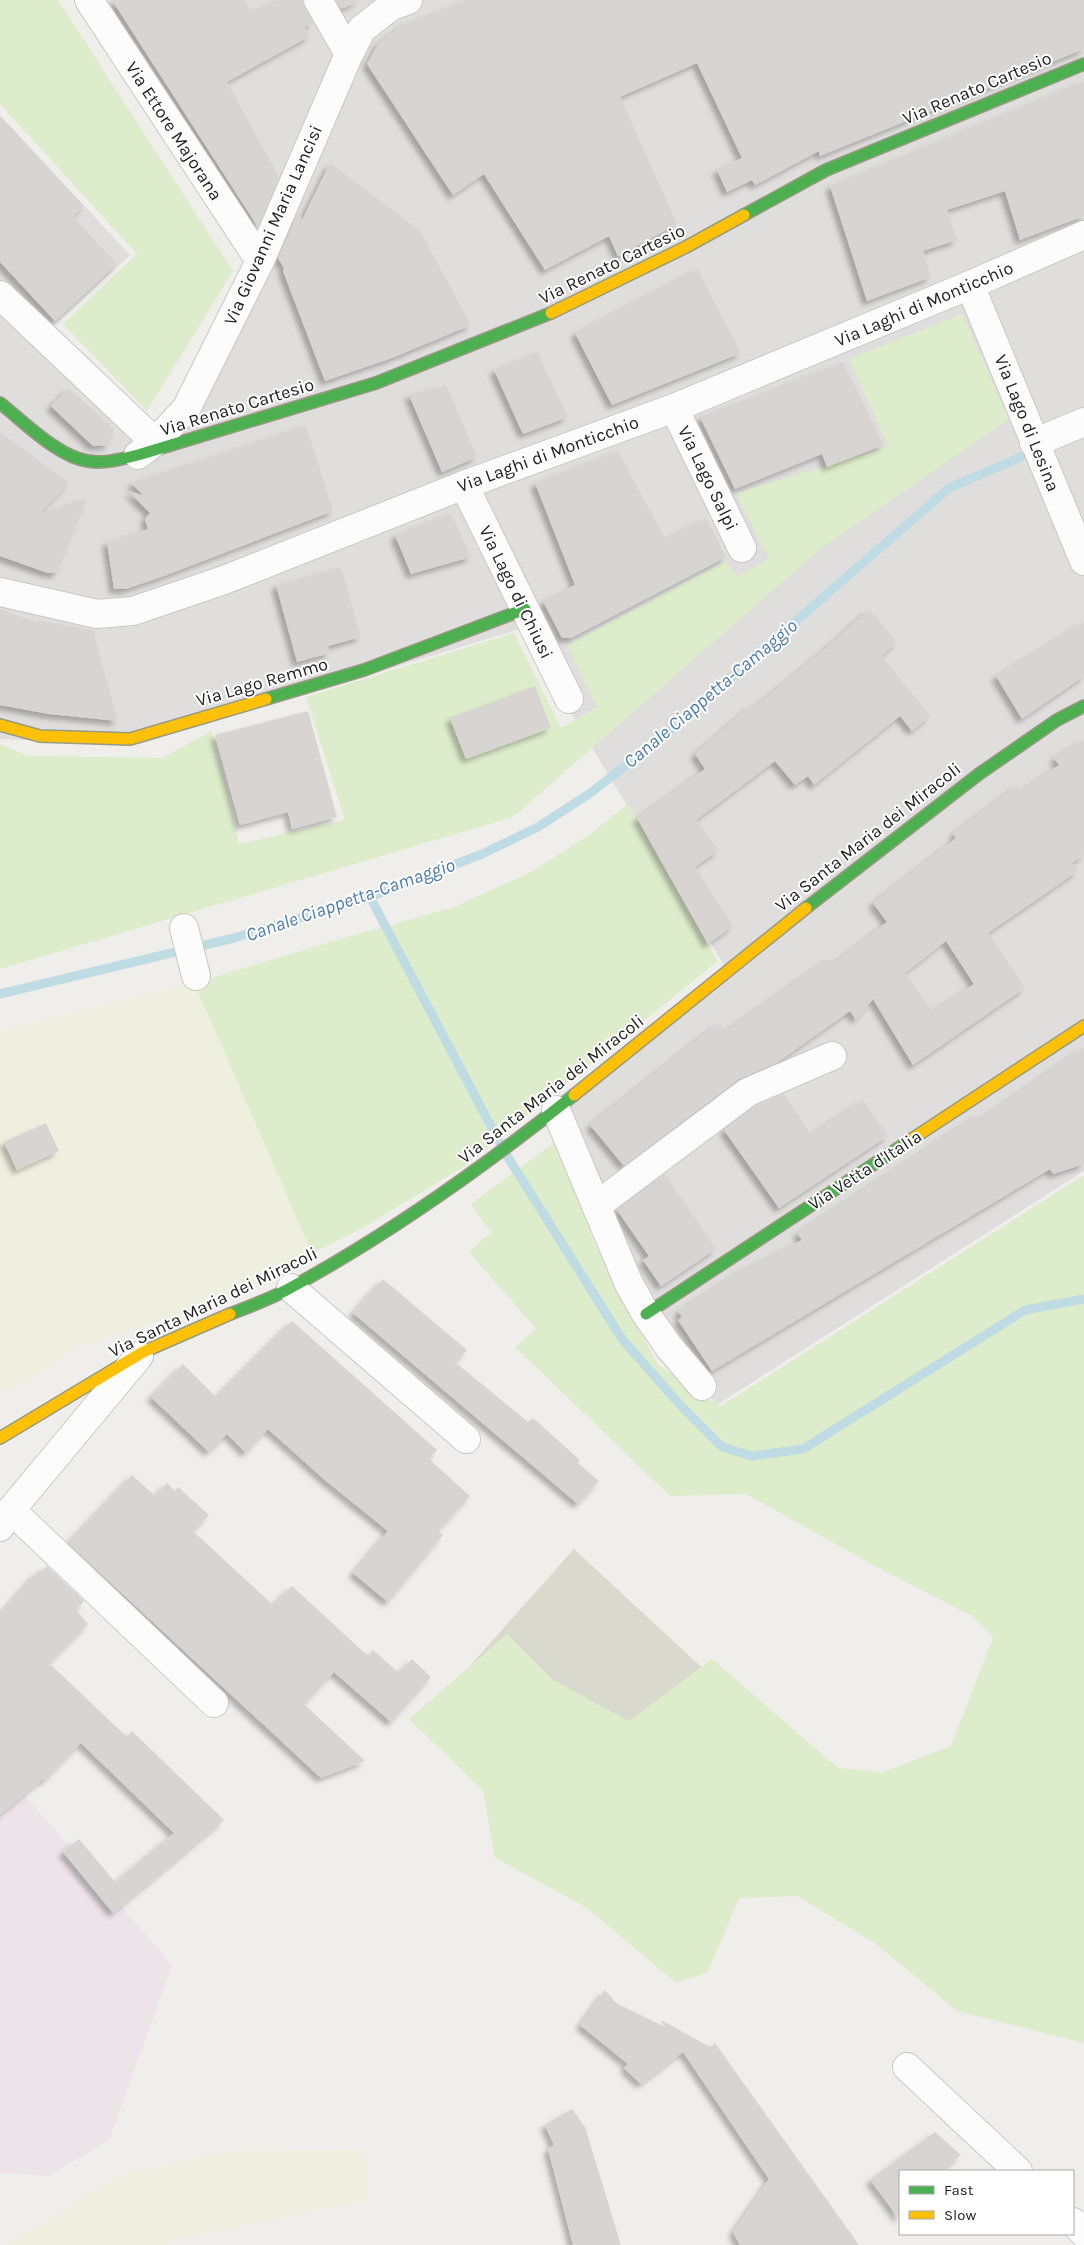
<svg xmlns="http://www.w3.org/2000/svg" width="1084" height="2245" font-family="Karla,sans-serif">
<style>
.residential{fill:#dfdedc}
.industrial{fill:#ede4e9}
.construction{fill:#d9d9cd}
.farmland{fill:#efefdf}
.grass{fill:#ddeccb}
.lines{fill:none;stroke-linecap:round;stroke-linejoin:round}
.stream{stroke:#bfdbe3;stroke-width:9}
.building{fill:#d7d4d2;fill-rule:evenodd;filter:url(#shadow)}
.street-casing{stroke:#c9c8c7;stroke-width:30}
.fast-casing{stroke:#999a82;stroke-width:14}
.slow-casing{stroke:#999a82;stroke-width:14}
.street{stroke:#fdfcfc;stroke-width:28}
.fast{stroke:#4caf50;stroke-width:11}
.slow{stroke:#ffc107;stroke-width:11}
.labels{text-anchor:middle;stroke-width:4;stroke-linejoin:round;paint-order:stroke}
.street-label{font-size:18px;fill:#222;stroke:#fff}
.water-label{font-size:19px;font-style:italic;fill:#4a7aab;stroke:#fff}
</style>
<defs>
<filter id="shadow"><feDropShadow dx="-4.5" dy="4.5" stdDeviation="2.5" flood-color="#0004"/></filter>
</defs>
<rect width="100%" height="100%" fill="#f0eeeb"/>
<!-- residential -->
<path class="residential" d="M 93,0 L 1084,0 L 1084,1171 L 718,1404 L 665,1359 L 568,1106 L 727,970 L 520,629 L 140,744 L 0,739 L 0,115 L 130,255 L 47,333 L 165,440 L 255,252 Z"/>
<!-- industrial -->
<path class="industrial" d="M 0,1767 L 172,1965 L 109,2140 L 49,2176 L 0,2173 Z"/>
<!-- construction -->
<path class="construction" d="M 574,1549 L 754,1716 L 554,1751 L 468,1668 Z"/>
<!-- farmland -->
<g class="farmland">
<path d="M 194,983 L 312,1253 L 214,1303 L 76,1347 L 6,1395 L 0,1384 L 0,1031 Z"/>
<path d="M 366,2150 L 368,2200 L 175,2239 L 164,2245 L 7,2245 L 120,2175 L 231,2151 Z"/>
</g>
<!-- grass -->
<g class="grass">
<path d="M 0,0 L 58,0 L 233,271 L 147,411 L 63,324 L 137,254 L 0,104 Z"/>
<path d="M 962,314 L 1009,419 L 820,549 L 513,817 L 0,969 L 0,744 L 28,756 L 162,758 L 211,731 L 229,796 L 239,844 L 345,820 L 306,697 L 514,633 L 561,728 L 597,707 L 567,645 L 726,561 L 737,577 L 769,559 L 736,493 L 889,447 L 849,359 Z"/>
<path d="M 628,804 L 718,961 L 463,1167 L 366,1226 L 312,1253 L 194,983 L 344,938 L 454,907 L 529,873 L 586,837 Z"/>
<path d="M 559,1139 L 594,1243 L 658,1365 L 721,1406 L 1084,1175 L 1084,2043 L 957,2011 L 876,1944 L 797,1896 L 739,1898 L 708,1972 L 676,1983 L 586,1907 L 495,1858 L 483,1791 L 409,1719 L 507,1634 L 553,1680 L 629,1721 L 712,1659 L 838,1768 L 883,1772 L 951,1746 L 993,1637 L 972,1616 L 871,1564 L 746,1494 L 670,1496 L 515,1347 L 536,1329 L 469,1252 L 491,1232 L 471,1204 Z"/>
</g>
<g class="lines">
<!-- stream -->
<g class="stream">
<path d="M 370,897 L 504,1151 L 622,1339 L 682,1407 L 722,1447 L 752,1456 L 803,1449 L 1025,1310 L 1084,1299"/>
<path d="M 0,994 L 234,938 L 370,897 L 482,854 L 538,827 L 589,794 L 660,739 L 949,488 L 1021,457"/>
</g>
</g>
<!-- building -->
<g class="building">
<path d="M 112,0 L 244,0 L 251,13 L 276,0 L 302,0 L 313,23 L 304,27 L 310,36 L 227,82 L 279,177 L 258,227 Z"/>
<path d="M 336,0 L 361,0 L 341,9 Z"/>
<path d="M 467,0 L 1084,0 L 1084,49 L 820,156 L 819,151 L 755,185 L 752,180 L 727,192 L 717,170 L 742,158 L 697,63 L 620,97 L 677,224 L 618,256 L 609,236 L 545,270 L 484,174 L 453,195 L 367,64 L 379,43 L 402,25 Z"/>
<path d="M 1084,81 L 1084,216 L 1020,240 L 1005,191 L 947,210 L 957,240 L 923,251 L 931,277 L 867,301 L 830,186 Z"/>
<path d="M 0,116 L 84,206 L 73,217 L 117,264 L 55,321 L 0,262 Z"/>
<path d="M 330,163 L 420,231 L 471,325 L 392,358 L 325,381 L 283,271 L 284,268 L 278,258 L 298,212 L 302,220 Z"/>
<path d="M 697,269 L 741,353 L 612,405 L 575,333 Z"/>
<path d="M 537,352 L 568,417 L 523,434 L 494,370 Z"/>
<path d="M 843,362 L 884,445 L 827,467 L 822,454 L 735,489 L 700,417 Z"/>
<path d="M 446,385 L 477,457 L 442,472 L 409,395 Z"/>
<path d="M 68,388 L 114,429 L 108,445 L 93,446 L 51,406 Z"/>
<path d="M 306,425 L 333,511 L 164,576 L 126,589 L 114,589 L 107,542 L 148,529 L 145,519 L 150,513 L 128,491 L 143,495 L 131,483 Z"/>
<path d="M 0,432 L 69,483 L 39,514 L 87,498 L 57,573 L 48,573 L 0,556 Z"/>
<path d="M 618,451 L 665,539 L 706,518 L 726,557 L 571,638 L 562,638 L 543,601 L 575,585 L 535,483 Z"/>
<path d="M 451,513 L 471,557 L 411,574 L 395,535 Z"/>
<path d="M 341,567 L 361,637 L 328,646 L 330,653 L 297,662 L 276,585 Z"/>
<path d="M 0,609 L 38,623 L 39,620 L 95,631 L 95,639 L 118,721 L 49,714 L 0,705 Z"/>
<path d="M 869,609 L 897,642 L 882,656 L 930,716 L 912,731 L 900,716 L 814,785 L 808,776 L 795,785 L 775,761 L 696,820 L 719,850 L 695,867 L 733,926 L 708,944 L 637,818 L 705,769 L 695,754 L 751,705 L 753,708 L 825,649 Z"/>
<path d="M 1084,622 L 1084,676 L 1022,719 L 996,676 Z"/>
<path d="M 535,686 L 551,728 L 466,759 L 450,718 Z"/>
<path d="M 308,711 L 337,817 L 292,829 L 288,812 L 240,825 L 215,735 Z"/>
<path d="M 1084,739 L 1084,855 L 1072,863 L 1078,871 L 988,933 L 1025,988 L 913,1065 L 873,999 L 856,1020 L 850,1011 L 775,1064 L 739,1079 L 624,1166 L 590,1125 L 718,1023 L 726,1031 L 829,958 L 833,963 L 887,922 L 873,903 L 956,838 L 953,834 L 1017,785 L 1021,791 L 1059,765 L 1054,758 ZM 946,941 L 974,984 L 933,1011 L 905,973 Z"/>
<path d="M 1084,1047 L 1084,1164 L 1053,1174 L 1050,1169 L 712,1371 L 678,1320 L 682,1317 L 678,1311 L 745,1268 L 802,1240 L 797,1233 L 977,1115 L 980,1119 Z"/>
<path d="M 784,1094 L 811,1134 L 863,1100 L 888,1136 L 779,1208 L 724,1130 L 756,1106 Z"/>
<path d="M 46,1123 L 59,1151 L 17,1170 L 4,1142 Z"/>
<path d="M 665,1174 L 716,1249 L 661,1286 L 643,1260 L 649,1256 L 617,1210 Z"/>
<path d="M 383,1279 L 467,1350 L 455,1362 L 528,1422 L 533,1418 L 580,1460 L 578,1463 L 599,1481 L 578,1504 L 353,1313 Z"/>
<path d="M 292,1321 L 437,1450 L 429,1459 L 470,1496 L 438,1531 L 443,1535 L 388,1602 L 353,1573 L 388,1531 L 325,1480 L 268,1429 L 246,1453 L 227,1434 L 209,1452 L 151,1397 L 183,1364 L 216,1397 Z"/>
<path d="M 132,1475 L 155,1496 L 167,1483 L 175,1491 L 178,1487 L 209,1515 L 193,1531 L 273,1605 L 292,1586 L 368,1656 L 373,1650 L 399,1673 L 412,1659 L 431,1677 L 391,1722 L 334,1672 L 304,1704 L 365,1761 L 321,1778 L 68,1543 Z"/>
<path d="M 47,1566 L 84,1601 L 76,1610 L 88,1624 L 49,1663 L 127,1737 L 132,1731 L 224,1820 L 113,1913 L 63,1852 L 79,1839 L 115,1882 L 174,1833 L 81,1743 L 44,1781 L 43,1779 L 0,1815 L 0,1614 L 38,1571 L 40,1573 Z"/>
<path d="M 605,1990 L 616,2003 L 665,2027 L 661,2020 L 710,2047 L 715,2043 L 859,2245 L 740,2245 L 733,2232 L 769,2179 L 683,2052 L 641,2084 L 624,2068 L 628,2064 L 580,2025 Z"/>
<path d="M 572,2109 L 585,2127 L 621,2245 L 573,2245 L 548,2149 L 554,2145 L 545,2125 Z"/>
<path d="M 935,2132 L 961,2155 L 941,2171 L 900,2171 L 900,2220 L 870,2180 Z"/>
</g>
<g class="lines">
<!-- street casing -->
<g class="street-casing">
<g id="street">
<path d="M 89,0 L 260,261"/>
<path d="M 318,0 L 349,54"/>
<path d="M 970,285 L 1084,561"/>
<path d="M 0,295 L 155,442"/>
<path d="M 674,408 L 742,548"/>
<path d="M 1034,443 L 1084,422"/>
<path d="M 138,455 L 155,442 L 186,409 L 260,261 L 349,54 L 362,29 L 390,7 L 408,0"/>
<path d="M 464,485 L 569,699"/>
<path d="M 0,592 L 97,614 L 133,611 L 224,580 L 464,485 L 674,408 L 970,285 L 1084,235"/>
<path d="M 184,928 L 196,976"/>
<path d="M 556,1110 L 629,1284 L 646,1314 L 669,1347 L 702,1386"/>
<path d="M 596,1206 L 748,1092 L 832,1056"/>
<path d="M 291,1288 L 466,1439"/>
<path d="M 11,1510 L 214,1703"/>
<path d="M 0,1527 L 11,1510 L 139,1356"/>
<path d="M 907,2067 L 1018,2171"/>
<path d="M 1073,2222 L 1084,2233"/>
</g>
</g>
<!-- fast casing -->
<g class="fast-casing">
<g id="fast">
<path d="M 744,215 L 826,170 L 1084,64"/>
<path d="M 0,403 C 23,421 58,457 88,461 C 104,464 122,459 138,455 L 376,383 L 551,313"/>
<path d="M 266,699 L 364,670 L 525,609"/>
<path d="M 806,908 L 979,774 L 1057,720 L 1084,706"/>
<path d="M 230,1314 C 251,1306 273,1298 292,1287 C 393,1232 485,1166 574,1095"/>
<path d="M 646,1314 L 912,1139"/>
</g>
</g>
<!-- slow casing -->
<g class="slow-casing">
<g id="slow">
<path d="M 551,313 L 686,247 L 744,215"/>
<path d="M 0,725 L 40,736 L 130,739 L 266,699"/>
<path d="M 574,1095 L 806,908"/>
<path d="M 912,1139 L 1084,1026"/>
<path d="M 0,1438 L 143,1352 L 230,1314"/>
</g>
</g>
<!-- street -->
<use href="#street" class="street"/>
<!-- fast -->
<use href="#fast" class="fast"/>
<!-- slow -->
<use href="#slow" class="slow"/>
</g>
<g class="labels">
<!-- street labels -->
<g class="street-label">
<text transform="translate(977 88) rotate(-23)" y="6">Via Renato Cartesio</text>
<text transform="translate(174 131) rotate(57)" y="6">Via Ettore Majorana</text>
<text transform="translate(273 225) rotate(-66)" y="6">Via Giovanni Maria Lancisi</text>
<text transform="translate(612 264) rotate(-26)" y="6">Via Renato Cartesio</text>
<text transform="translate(924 304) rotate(-23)" y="6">Via Laghi di Monticchio</text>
<text transform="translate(237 407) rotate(-17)" y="6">Via Renato Cartesio</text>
<text transform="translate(1027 423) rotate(68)" y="6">Via Lago di Lesina</text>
<text transform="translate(548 454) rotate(-20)" y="6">Via Laghi di Monticchio</text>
<text transform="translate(708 478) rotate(64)" y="6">Via Lago Salpi</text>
<text transform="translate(516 592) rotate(64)" y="6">Via Lago di Chiusi</text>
<text transform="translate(262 682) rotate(-16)" y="6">Via Lago Remmo</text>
<text transform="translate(868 837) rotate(-38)" y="6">Via Santa Maria dei Miracoli</text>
<text transform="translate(551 1089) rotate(-38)" y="6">Via Santa Maria dei Miracoli</text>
<text transform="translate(865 1170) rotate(-33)" y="6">Via Vetta d'Italia</text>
<text transform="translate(213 1302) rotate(-26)" y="6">Via Santa Maria dei Miracoli</text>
</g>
<!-- water labels -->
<g class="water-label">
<text transform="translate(710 693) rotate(-40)" y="7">Canale Ciappetta-Camaggio</text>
<text transform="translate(350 899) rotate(-19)" y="7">Canale Ciappetta-Camaggio</text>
</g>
</g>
<!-- legend -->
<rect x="899" y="2170" width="175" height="65" fill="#ffffff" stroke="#a7a7a7"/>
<rect x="909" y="2186" width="25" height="8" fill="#4caf50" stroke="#a7a7a7"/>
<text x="944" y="2195" font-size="15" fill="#222222">Fast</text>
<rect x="909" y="2211" width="25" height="8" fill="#ffc107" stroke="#a7a7a7"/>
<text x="944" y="2220" font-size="15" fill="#222222">Slow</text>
</svg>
